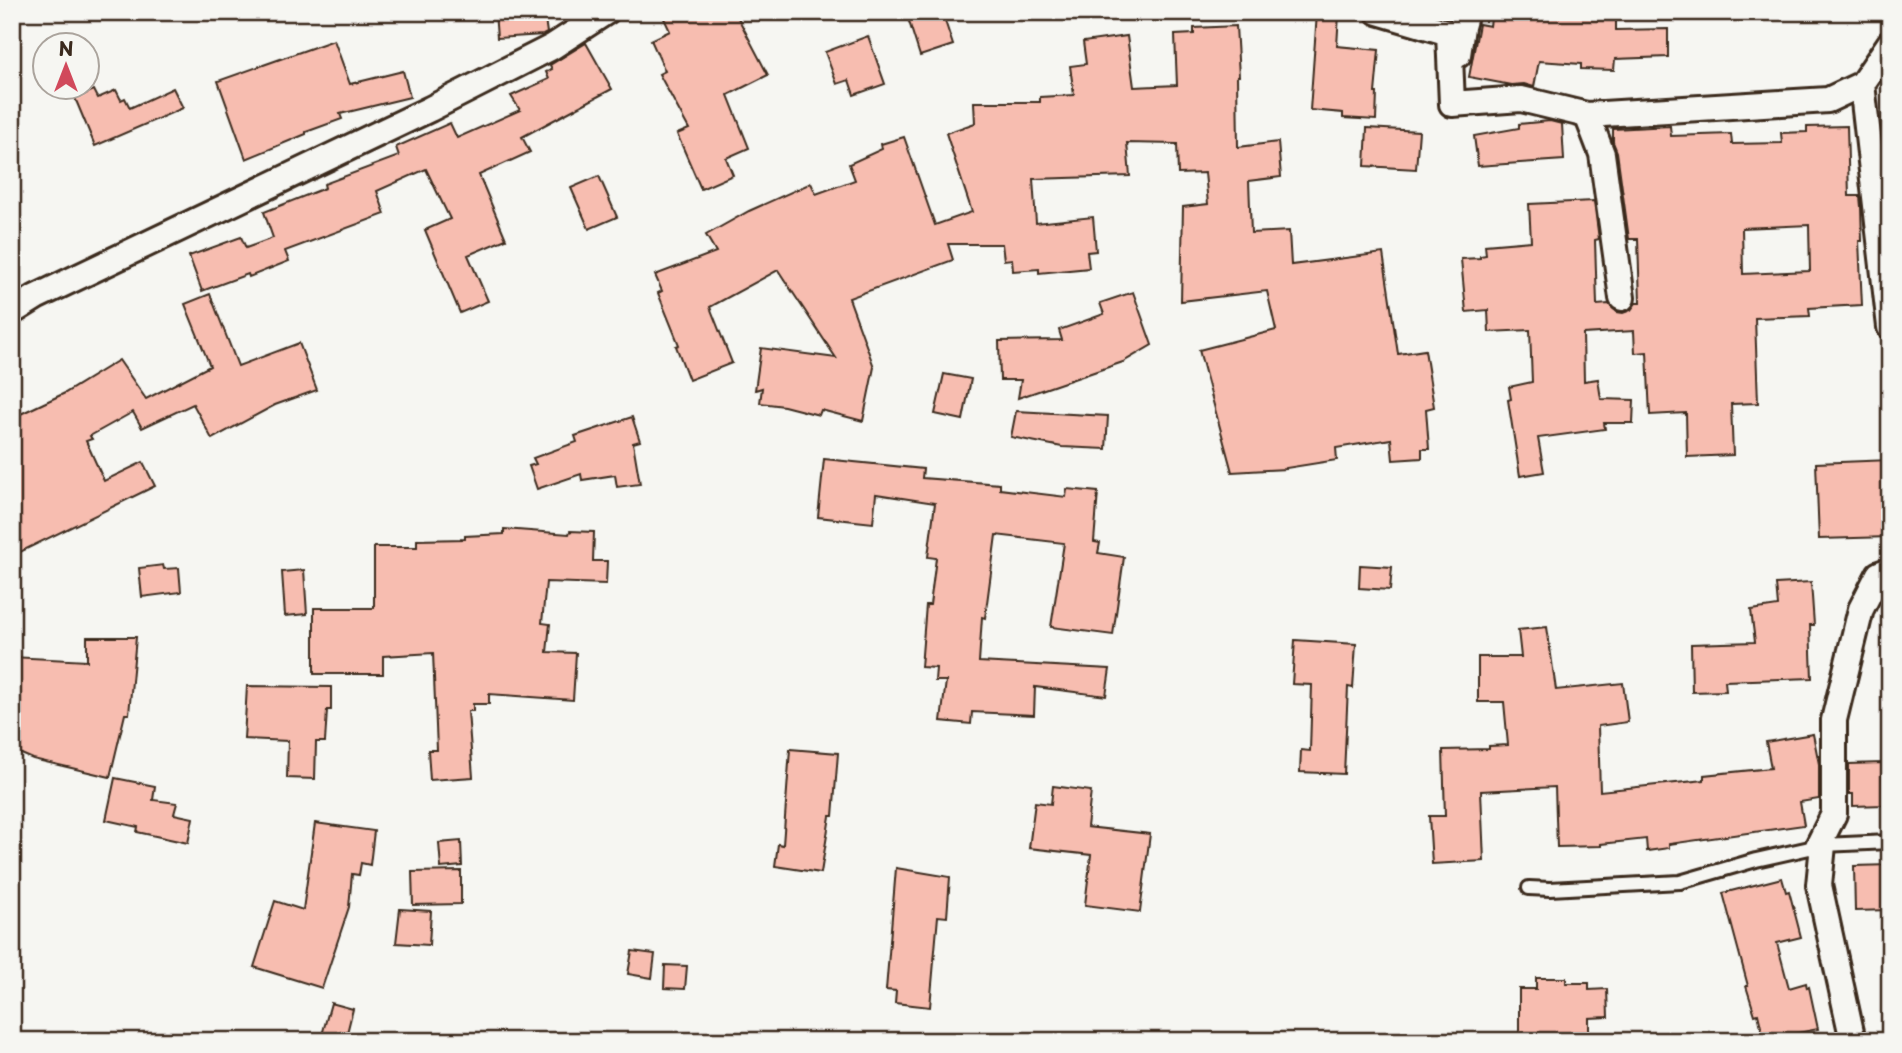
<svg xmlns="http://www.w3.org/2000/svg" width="1902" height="1053" font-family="'Playpen Sans',sans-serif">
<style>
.building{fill:#f7bdb0;stroke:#3b2a1e;stroke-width:2;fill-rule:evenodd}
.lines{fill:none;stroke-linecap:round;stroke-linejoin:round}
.service-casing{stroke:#3b2a1e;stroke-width:18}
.minor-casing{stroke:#3b2a1e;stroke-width:30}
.service{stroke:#f6f6f2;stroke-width:12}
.minor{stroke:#f6f6f2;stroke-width:24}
</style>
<rect width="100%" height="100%" fill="#f6f6f2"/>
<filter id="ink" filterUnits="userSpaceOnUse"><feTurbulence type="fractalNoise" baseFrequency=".0143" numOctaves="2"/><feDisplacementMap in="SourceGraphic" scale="14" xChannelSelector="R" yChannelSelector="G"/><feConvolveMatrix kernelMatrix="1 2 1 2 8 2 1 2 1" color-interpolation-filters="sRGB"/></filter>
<g filter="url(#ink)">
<!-- building -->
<g class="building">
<path d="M 495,12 L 544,12 L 547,33 L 543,35 L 497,38 Z"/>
<path d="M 661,12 L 735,12 L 768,75 L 728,95 L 749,148 L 726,158 L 733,175 L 701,189 L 677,134 L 689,129 L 659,74 L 665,71 L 651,40 L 670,31 Z"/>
<path d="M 906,12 L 942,12 L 953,45 L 920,56 Z"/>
<path d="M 1492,12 L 1616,12 L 1616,30 L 1668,29 L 1668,57 L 1615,59 L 1614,70 L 1581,69 L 1581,64 L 1539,61 L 1534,87 L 1524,84 L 1511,85 L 1469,77 L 1479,24 L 1490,26 Z"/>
<path d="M 1317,13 L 1339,14 L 1337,46 L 1379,50 L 1375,93 L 1377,93 L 1376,120 L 1343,118 L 1343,113 L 1310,110 Z"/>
<path d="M 1236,26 L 1239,76 L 1237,76 L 1238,147 L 1278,142 L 1281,177 L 1249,181 L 1251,233 L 1289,231 L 1291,265 L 1383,253 L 1398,354 L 1425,350 L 1434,407 L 1426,409 L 1429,449 L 1422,449 L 1422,458 L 1393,460 L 1391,439 L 1336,448 L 1337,460 L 1286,468 L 1286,469 L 1232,472 L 1199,350 L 1276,330 L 1267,291 L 1181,301 L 1183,207 L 1208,204 L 1205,173 L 1178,174 L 1177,144 L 1127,143 L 1130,176 L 1033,179 L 1036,223 L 1093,217 L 1096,251 L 1087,252 L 1089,268 L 1039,273 L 1039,269 L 1013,271 L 1012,259 L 1004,260 L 1002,244 L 948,244 L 953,260 L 849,298 L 874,367 L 863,421 L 821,410 L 819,415 L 784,406 L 760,403 L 762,388 L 755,390 L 761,348 L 836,358 L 778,270 L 710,307 L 732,363 L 689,380 L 676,346 L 679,345 L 658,293 L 662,291 L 655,275 L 716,252 L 706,235 L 749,211 L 811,183 L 816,194 L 855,180 L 849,164 L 882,149 L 881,144 L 904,137 L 935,225 L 972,212 L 946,133 L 975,123 L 974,102 L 1040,102 L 1040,97 L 1074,95 L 1070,66 L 1086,64 L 1083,42 L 1127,36 L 1134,87 L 1177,85 L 1175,35 L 1194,34 L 1194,28 Z"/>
<path d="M 868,36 L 885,84 L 854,95 L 849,80 L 837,84 L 825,52 Z"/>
<path d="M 334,40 L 350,84 L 403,71 L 410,97 L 340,114 L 342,119 L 306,132 L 306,134 L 246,159 L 218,81 Z"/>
<path d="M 586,43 L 612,89 L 522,137 L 530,152 L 479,175 L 506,239 L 468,255 L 488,301 L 460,313 L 425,230 L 450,219 L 426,169 L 377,191 L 385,214 L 285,251 L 289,261 L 249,277 L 248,274 L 202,291 L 189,256 L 241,237 L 246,248 L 273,238 L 264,212 L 325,188 L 324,184 L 399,156 L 396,147 L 450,123 L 457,138 L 520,110 L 511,96 L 549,79 L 546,72 L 552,69 L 550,65 Z"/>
<path d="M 173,88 L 183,108 L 95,146 L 75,98 L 94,90 L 98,98 L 116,90 L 121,100 L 125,98 L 130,108 Z"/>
<path d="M 1550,121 L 1562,124 L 1564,160 L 1478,166 L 1474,136 L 1519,128 L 1519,124 Z"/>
<path d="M 1670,126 L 1671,136 L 1731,134 L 1732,144 L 1782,143 L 1781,133 L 1807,132 L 1807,127 L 1847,126 L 1849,196 L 1860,196 L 1861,207 L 1862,241 L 1859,241 L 1862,305 L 1809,308 L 1810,316 L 1755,318 L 1758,403 L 1731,404 L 1733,455 L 1687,457 L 1686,413 L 1650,415 L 1647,352 L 1635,353 L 1634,331 L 1583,334 L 1584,381 L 1598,379 L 1601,399 L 1634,400 L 1633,423 L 1604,423 L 1605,429 L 1538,438 L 1544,472 L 1520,476 L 1508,400 L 1511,399 L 1509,387 L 1532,382 L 1530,330 L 1489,332 L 1488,310 L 1466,312 L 1461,259 L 1480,258 L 1480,256 L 1486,255 L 1485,245 L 1531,241 L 1529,204 L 1594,201 L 1599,239 L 1595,240 L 1597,305 L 1609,304 L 1617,312 L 1623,313 L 1631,310 L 1636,303 L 1640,303 L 1638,239 L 1629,239 L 1617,152 L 1613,142 L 1613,129 ZM 1809,225 L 1810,271 L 1743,274 L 1742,228 Z"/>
<path d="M 1367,128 L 1419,131 L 1416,169 L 1365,166 Z"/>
<path d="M 599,176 L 617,217 L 589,229 L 571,188 Z"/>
<path d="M 1133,292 L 1152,345 L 1123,362 L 1018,398 L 1021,380 L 1000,380 L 999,341 L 1062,340 L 1059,330 L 1104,314 L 1100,303 Z"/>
<path d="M 210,294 L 238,366 L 299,343 L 317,390 L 275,405 L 212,439 L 193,404 L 142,428 L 133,412 L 90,436 L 92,439 L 86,441 L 104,481 L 143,462 L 155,486 L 12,556 L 12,418 L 65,393 L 119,360 L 146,399 L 210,366 L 185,304 Z"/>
<path d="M 944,374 L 971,379 L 963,420 L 935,414 Z"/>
<path d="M 1016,411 L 1108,416 L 1106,449 L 1062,447 L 1011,437 Z"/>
<path d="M 632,417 L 640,441 L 633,443 L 640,484 L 617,487 L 615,475 L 582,480 L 581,474 L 537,489 L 529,466 L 536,464 L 533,458 L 577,442 L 575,436 Z"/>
<path d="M 824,459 L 923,469 L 922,478 L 1000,484 L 1000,489 L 1066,497 L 1067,489 L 1098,492 L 1094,542 L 1100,543 L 1098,553 L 1124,557 L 1113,635 L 1051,627 L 1064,543 L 996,535 L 985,618 L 982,617 L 979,662 L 1110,669 L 1106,696 L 1035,687 L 1034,715 L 972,712 L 971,724 L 941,721 L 946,681 L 935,681 L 936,668 L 921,667 L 926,605 L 930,605 L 936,558 L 928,557 L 935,503 L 876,494 L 873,523 L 818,517 Z"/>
<path d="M 1890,460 L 1890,537 L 1819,539 L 1816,463 Z"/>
<path d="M 504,529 L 569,534 L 570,531 L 594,532 L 593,561 L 607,561 L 606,584 L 546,582 L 542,623 L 550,624 L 547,652 L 576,653 L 573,700 L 489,694 L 489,704 L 473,704 L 473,711 L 468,711 L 473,777 L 430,780 L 428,750 L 437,750 L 433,653 L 383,656 L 383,674 L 314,674 L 314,608 L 374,608 L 374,547 L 417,547 L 417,540 L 465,539 L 465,536 L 504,534 Z"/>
<path d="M 163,565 L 164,569 L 179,568 L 181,592 L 142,597 L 139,568 Z"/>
<path d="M 1360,565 L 1392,567 L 1390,590 L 1359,588 Z"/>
<path d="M 304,570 L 307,614 L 285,616 L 282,572 Z"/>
<path d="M 1811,582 L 1814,625 L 1810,625 L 1812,678 L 1725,681 L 1726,691 L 1692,692 L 1691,644 L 1755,642 L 1751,610 L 1778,606 L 1776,584 Z"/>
<path d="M 1547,627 L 1556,690 L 1623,683 L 1628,722 L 1598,726 L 1600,791 L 1704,780 L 1704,775 L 1771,768 L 1766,742 L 1813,734 L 1819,764 L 1819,799 L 1800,802 L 1804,825 L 1669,844 L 1669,848 L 1647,851 L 1646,839 L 1601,844 L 1601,846 L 1557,847 L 1555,787 L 1481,791 L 1484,861 L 1432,864 L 1429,816 L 1445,816 L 1443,750 L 1489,749 L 1489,746 L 1508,745 L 1504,702 L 1478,702 L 1478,657 L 1521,657 L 1518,630 Z"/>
<path d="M 87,637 L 136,637 L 129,714 L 125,714 L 110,777 L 33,759 L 12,750 L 12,657 L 87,661 Z"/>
<path d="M 1295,640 L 1356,644 L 1353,688 L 1348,687 L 1344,774 L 1300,772 L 1301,750 L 1310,751 L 1312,685 L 1292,684 Z"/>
<path d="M 247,686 L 331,687 L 331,710 L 327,710 L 325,742 L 316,742 L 315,779 L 287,778 L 288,741 L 244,739 Z"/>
<path d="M 790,749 L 838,753 L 833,816 L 830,816 L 821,873 L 775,866 L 778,844 L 783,845 Z"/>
<path d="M 1882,763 L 1884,805 L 1853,806 L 1853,794 L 1849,794 L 1849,764 Z"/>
<path d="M 115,778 L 155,786 L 153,800 L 177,803 L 174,814 L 193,818 L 188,843 L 137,832 L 138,827 L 106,820 Z"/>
<path d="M 1053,786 L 1091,791 L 1087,827 L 1150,834 L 1140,912 L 1085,905 L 1091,855 L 1029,848 L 1035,802 L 1051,804 Z"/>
<path d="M 315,823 L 374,831 L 370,865 L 361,863 L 359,875 L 352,874 L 349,907 L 322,988 L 254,967 L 275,901 L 303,910 Z"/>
<path d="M 461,841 L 462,866 L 441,868 L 439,843 Z"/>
<path d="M 1890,865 L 1890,910 L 1855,911 L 1854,866 Z"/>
<path d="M 896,868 L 950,877 L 947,917 L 938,916 L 930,1007 L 895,1003 L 896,991 L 886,990 Z"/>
<path d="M 461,871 L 461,904 L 413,905 L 412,872 Z"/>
<path d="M 1782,878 L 1786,892 L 1789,891 L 1801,937 L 1777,943 L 1789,988 L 1806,983 L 1807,988 L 1809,987 L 1818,1029 L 1764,1040 L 1758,1014 L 1755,1015 L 1746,986 L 1748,986 L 1723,893 Z"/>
<path d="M 400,909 L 431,911 L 429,945 L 396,943 Z"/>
<path d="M 632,951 L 655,954 L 652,978 L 628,974 Z"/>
<path d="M 665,965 L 687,966 L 685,989 L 664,988 Z"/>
<path d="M 1536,978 L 1566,978 L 1566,983 L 1589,983 L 1589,990 L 1607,989 L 1608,1017 L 1589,1018 L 1589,1036 L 1519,1036 L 1519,989 L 1536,989 Z"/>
<path d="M 331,1003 L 353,1009 L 345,1041 L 322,1035 Z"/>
</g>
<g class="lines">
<!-- service casing -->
<g class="service-casing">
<path id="service" d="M 1529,888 L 1550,889 L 1680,882 L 1756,860 L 1823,845 L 1890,842"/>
</g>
<!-- minor casing -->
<g class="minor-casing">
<g id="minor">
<path d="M 1378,12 L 1449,33 L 1452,104 L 1521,99 L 1587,115 L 1828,100 L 1862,84 L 1890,43"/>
<path d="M 1458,55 L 1462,27 L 1466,12"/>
<path d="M 1862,84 L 1890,327"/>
<path d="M 1587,115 L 1602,154 L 1622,298"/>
<path d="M 12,312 L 36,297 L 430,109 L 552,47 L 606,12"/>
<path d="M 1823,845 L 1819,885 L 1853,1041"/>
<path d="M 1818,846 L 1834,814 L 1834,720 L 1861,609 L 1879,574 L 1890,570"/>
</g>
</g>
<!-- service -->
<use href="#service" class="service"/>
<!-- minor -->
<use href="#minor" class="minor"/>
</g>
</g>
<!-- margin -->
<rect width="1902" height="1053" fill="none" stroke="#f6f6f2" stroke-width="42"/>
<rect x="21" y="21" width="1860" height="1011" fill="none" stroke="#3b2a1e" stroke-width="2.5" filter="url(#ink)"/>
<!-- north arrow -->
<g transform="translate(66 66)"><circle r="33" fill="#f6f6f2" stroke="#aba49d" stroke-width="2"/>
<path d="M0-5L12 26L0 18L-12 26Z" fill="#d1495b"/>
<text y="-10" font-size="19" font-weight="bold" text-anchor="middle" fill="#3b2a1e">N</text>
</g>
</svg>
